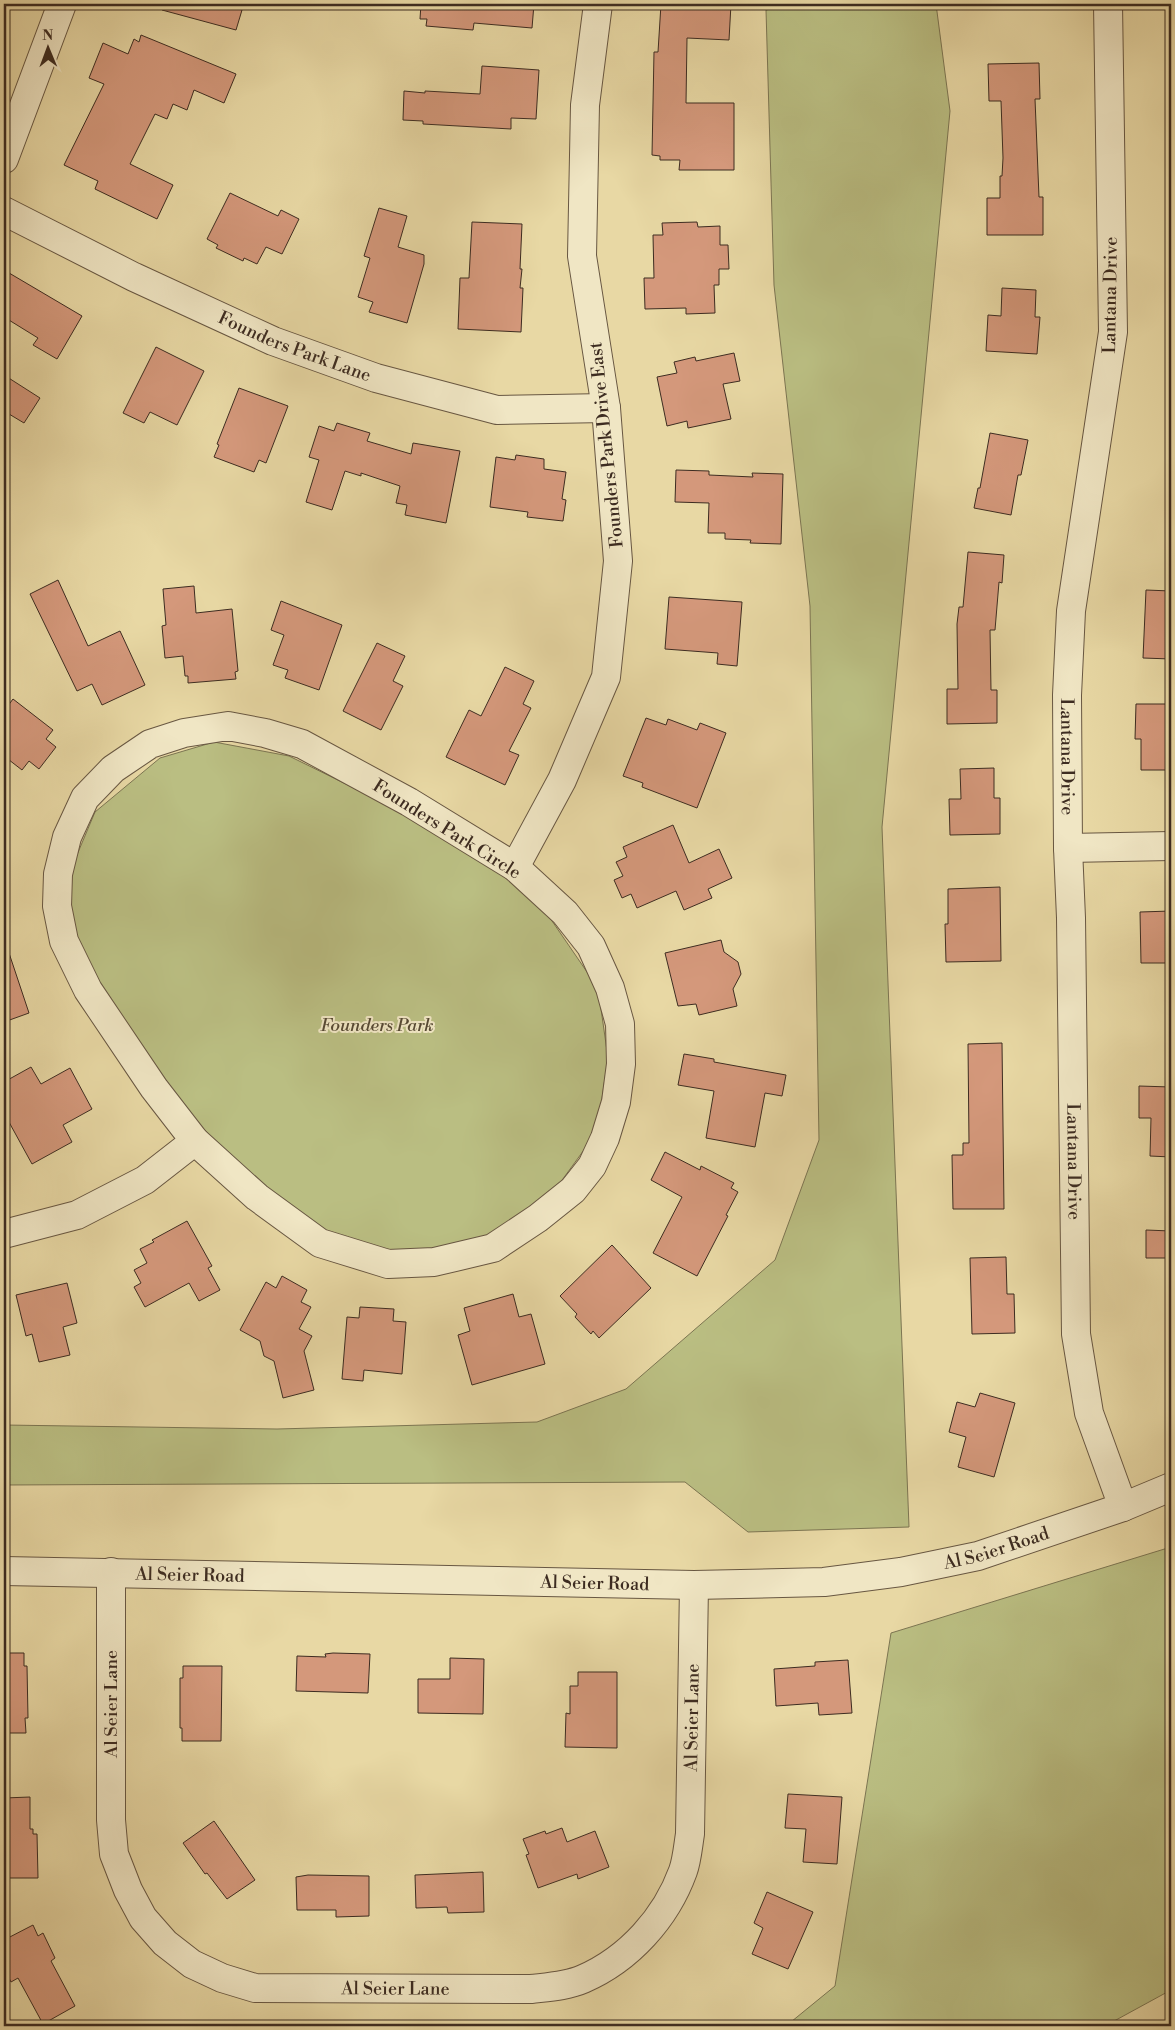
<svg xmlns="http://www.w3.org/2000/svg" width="1175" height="2030" font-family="'Libre Bodoni',serif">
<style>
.green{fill:#babe82;stroke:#7c7552}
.building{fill:#d4987b;stroke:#3d2c21}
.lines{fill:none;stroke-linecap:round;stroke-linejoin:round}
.minor-casing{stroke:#685742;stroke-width:30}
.minor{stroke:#f0e6c4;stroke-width:28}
.labels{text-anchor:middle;stroke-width:4;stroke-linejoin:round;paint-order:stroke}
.street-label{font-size:18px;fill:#3d2c21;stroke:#f0e6c4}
.park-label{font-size:18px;font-style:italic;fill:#564934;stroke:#f0e6c4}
</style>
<rect width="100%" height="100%" fill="#e8d8a4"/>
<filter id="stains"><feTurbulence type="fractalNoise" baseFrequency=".004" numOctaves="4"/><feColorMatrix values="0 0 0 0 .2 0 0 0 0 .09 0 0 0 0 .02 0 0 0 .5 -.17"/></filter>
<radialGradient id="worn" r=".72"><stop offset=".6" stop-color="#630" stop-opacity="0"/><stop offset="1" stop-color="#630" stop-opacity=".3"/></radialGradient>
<!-- green -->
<g class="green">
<path d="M 792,4 L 936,4 L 950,111 L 882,827 L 909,1527 L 748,1532 L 685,1482 L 4,1485 L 4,1425 L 277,1429 L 537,1422 L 626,1389 L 775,1260 L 819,1140 L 810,606 L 774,285 L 766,10 Z"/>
<path d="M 214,742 L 289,756 L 515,867 L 598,988 L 608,1058 L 597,1132 L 541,1209 L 477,1244 L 393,1262 L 322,1239 L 193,1139 L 73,953 L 66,881 L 95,812 L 160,758 Z"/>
<path d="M 1171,1547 L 1171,1990 L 1105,2026 L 786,2026 L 835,1986 L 891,1633 Z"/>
</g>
<!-- building -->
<g class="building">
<path d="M 163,4 L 219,4 L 242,10 L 236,30 L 162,10 Z"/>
<path d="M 421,4 L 534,4 L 532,28 L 474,23 L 473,30 L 426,26 L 427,19 L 420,19 Z"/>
<path d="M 661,4 L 731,4 L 729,40 L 687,38 L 686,103 L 734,103 L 734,170 L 679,170 L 680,160 L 660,160 L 660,156 L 652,155 L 654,52 L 658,52 Z"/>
<path d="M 141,35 L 236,74 L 224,103 L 194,90 L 187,110 L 173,104 L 167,119 L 155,114 L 130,164 L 173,185 L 157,219 L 95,189 L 98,181 L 64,165 L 104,84 L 89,78 L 103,43 L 128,54 L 134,39 L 139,42 Z"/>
<path d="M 1039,63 L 1040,99 L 1035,99 L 1039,197 L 1043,197 L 1043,235 L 987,235 L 987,198 L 1000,198 L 1000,176 L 1002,176 L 1003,158 L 1001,101 L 989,101 L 988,64 Z"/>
<path d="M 482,66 L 539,70 L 536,119 L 511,118 L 511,129 L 423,124 L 423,121 L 403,120 L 404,91 L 425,93 L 425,91 L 480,94 Z"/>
<path d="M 230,193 L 278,216 L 281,210 L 299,219 L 282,254 L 266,247 L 257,264 L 244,258 L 243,261 L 216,248 L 218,245 L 207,239 Z"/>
<path d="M 379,208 L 407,216 L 398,247 L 424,255 L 424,264 L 407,323 L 369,312 L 373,302 L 358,297 L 370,258 L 364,256 Z"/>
<path d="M 472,222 L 522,224 L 520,269 L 522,269 L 520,288 L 523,288 L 521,332 L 458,329 L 460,278 L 469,278 Z"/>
<path d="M 697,222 L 698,227 L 720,226 L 720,245 L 728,245 L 729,269 L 719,269 L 719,285 L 714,285 L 715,313 L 686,314 L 686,308 L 645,309 L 644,278 L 654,278 L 653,235 L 663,235 L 662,223 Z"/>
<path d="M 4,270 L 82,316 L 57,359 L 33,345 L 38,338 L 4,317 Z"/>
<path d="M 1002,288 L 1036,290 L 1035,317 L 1040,317 L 1037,354 L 986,351 L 988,315 L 1001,316 Z"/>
<path d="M 156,347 L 204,371 L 177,425 L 150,412 L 144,423 L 123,413 Z"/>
<path d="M 734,353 L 740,381 L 723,384 L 731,419 L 688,428 L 687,421 L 667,426 L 657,377 L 677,373 L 674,362 L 695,357 L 696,361 Z"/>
<path d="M 4,375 L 40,398 L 24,423 L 4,411 Z"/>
<path d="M 239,388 L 288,406 L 266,463 L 259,460 L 254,472 L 214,457 L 219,445 L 217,444 Z"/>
<path d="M 337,423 L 370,433 L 367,441 L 411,454 L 413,443 L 460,451 L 446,523 L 405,515 L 407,505 L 396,503 L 400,486 L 361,473 L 361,476 L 345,471 L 332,510 L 306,502 L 319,460 L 309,457 L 319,426 L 334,431 Z"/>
<path d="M 990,433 L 1028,440 L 1021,475 L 1018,475 L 1011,515 L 974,508 L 978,488 L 980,488 Z"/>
<path d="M 516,455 L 544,459 L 544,469 L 566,472 L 562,499 L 566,500 L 563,521 L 527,517 L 528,512 L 490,507 L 496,457 L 515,460 Z"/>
<path d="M 676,470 L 709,471 L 709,475 L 753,477 L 752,473 L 783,474 L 781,544 L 750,543 L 751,540 L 725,539 L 725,533 L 708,533 L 709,503 L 675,502 Z"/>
<path d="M 968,552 L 1004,555 L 1002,583 L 999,582 L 995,630 L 990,630 L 991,690 L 997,690 L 997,723 L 947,724 L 947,689 L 958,689 L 957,624 L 959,607 L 963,607 Z"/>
<path d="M 58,580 L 88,646 L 120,631 L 145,685 L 102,705 L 92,684 L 77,691 L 30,594 Z"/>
<path d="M 194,586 L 196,613 L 232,609 L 238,671 L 235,672 L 236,679 L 188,683 L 188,676 L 185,676 L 183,656 L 165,658 L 162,626 L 166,625 L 163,589 Z"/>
<path d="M 1146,590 L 1171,591 L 1171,659 L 1143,658 Z"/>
<path d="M 669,597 L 742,602 L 737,666 L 717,664 L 718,653 L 665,649 Z"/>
<path d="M 281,601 L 342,625 L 319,690 L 285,678 L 288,670 L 273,665 L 284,635 L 271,630 Z"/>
<path d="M 377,643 L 405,656 L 393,681 L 403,686 L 381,730 L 343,711 Z"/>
<path d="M 505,667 L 534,681 L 523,704 L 531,708 L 509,751 L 519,755 L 505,785 L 446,757 L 469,710 L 481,716 Z"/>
<path d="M 13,699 L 53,730 L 46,739 L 56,747 L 39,769 L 29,761 L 22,770 L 4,756 L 4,711 Z"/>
<path d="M 1136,704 L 1171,704 L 1170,770 L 1141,770 L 1141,739 L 1135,739 Z"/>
<path d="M 646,718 L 666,725 L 668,719 L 697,730 L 700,723 L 726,733 L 697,808 L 642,787 L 643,783 L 623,776 Z"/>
<path d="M 994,768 L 994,798 L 1000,798 L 1000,834 L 950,835 L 949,799 L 961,799 L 960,769 Z"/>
<path d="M 673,825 L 689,863 L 719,849 L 732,878 L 708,889 L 712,898 L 684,910 L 676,891 L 637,908 L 631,894 L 622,898 L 614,880 L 623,876 L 616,862 L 627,857 L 623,847 Z"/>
<path d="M 1000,887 L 1001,961 L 946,962 L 945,924 L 948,924 L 948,889 Z"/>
<path d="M 1171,911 L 1171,963 L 1141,963 L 1140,912 Z"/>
<path d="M 721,940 L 724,952 L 738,962 L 741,974 L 733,989 L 737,1006 L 699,1015 L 696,1004 L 678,1006 L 665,953 Z"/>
<path d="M 8,950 L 29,1013 L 4,1022 L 4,951 Z"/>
<path d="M 1002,1043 L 1004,1209 L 953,1209 L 952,1155 L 963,1155 L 963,1143 L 969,1143 L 968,1044 Z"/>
<path d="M 684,1054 L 714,1059 L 714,1062 L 786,1075 L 782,1096 L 765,1093 L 755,1147 L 706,1138 L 714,1091 L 678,1085 Z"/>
<path d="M 31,1067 L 41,1084 L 70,1068 L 92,1109 L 63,1125 L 72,1142 L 32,1164 L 4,1113 L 4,1082 Z"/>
<path d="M 1139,1086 L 1171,1087 L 1171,1157 L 1150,1156 L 1151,1118 L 1139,1118 Z"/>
<path d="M 665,1152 L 700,1170 L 701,1166 L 734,1183 L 731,1188 L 738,1192 L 726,1215 L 728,1216 L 697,1276 L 653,1253 L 682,1197 L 651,1180 Z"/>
<path d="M 187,1221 L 212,1266 L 208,1268 L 220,1290 L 199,1301 L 189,1283 L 145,1307 L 134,1287 L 141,1283 L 134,1270 L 147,1263 L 140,1249 L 154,1242 L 152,1240 Z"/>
<path d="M 1146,1230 L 1171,1231 L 1171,1258 L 1146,1258 Z"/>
<path d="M 612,1245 L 651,1288 L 599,1338 L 593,1331 L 591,1334 L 575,1317 L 577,1314 L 560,1296 Z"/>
<path d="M 1006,1257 L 1007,1294 L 1014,1294 L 1015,1333 L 972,1334 L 970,1258 Z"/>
<path d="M 282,1276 L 307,1290 L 301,1302 L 311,1307 L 299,1329 L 312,1336 L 304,1351 L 314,1390 L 283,1398 L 274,1361 L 264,1356 L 260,1341 L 240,1330 L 266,1282 L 276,1288 Z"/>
<path d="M 67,1283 L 77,1323 L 63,1327 L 70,1355 L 39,1362 L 32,1334 L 26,1336 L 16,1295 Z"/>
<path d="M 513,1294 L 519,1317 L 531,1314 L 545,1364 L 472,1385 L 458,1335 L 470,1331 L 464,1308 Z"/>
<path d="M 360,1307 L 394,1309 L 393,1321 L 406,1322 L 402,1374 L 364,1370 L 363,1381 L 342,1379 L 347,1317 L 359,1318 Z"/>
<path d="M 980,1393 L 1015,1403 L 994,1477 L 958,1467 L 966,1437 L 949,1432 L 957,1402 L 975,1407 Z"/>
<path d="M 4,1653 L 24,1653 L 24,1666 L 27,1666 L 28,1718 L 25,1718 L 26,1733 L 4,1733 Z"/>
<path d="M 333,1653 L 370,1654 L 368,1693 L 296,1691 L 297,1656 L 326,1657 L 325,1654 Z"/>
<path d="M 450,1658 L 484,1659 L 483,1714 L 418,1713 L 418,1679 L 450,1679 Z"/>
<path d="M 848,1660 L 852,1713 L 819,1715 L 818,1703 L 776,1706 L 774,1669 L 815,1666 L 815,1662 Z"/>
<path d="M 183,1666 L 222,1666 L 221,1741 L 182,1741 L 182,1728 L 180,1728 L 180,1678 L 183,1678 Z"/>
<path d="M 578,1672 L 617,1672 L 617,1748 L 565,1747 L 566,1713 L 570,1714 L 570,1686 L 578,1686 Z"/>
<path d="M 788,1794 L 842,1797 L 837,1864 L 803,1862 L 806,1829 L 785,1828 Z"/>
<path d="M 30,1797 L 30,1829 L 33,1829 L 33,1834 L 37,1834 L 38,1878 L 4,1878 L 4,1798 Z"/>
<path d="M 214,1821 L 255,1880 L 227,1899 L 207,1873 L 205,1874 L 183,1843 Z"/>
<path d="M 562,1828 L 567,1842 L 595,1831 L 609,1867 L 578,1879 L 577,1874 L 538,1888 L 526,1855 L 529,1854 L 523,1839 L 545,1831 L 546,1834 Z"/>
<path d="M 483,1872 L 484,1912 L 448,1913 L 447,1907 L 416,1908 L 415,1875 Z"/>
<path d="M 308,1875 L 369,1876 L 369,1916 L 336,1917 L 336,1910 L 297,1910 L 296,1877 Z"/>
<path d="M 767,1892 L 813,1912 L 788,1969 L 752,1954 L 763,1928 L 754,1923 Z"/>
<path d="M 33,1925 L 38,1936 L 43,1933 L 55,1958 L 51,1961 L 75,2006 L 43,2024 L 18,1978 L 11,1982 L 4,1968 L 4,1940 Z"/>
</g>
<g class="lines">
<!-- minor casing -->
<g class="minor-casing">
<g id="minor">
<path id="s1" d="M 1108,4 L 1113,332 L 1071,611 L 1067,695 L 1068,848 L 1071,918 L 1076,1334 L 1089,1413 L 1123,1507"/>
<path d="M 4,159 L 62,4"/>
<path id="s2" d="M 4,211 L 134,277 L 273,341 L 376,378 L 497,410 L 606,408"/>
<path d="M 228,726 L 265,733 L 302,744 L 409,802 L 515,867 L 565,913 L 591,946 L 610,988 L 620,1024 L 621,1064 L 616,1102 L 605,1138 L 592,1166 L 573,1190 L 538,1218 L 493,1248 L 434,1262 L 388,1264 L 320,1243 L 257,1197 L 195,1141 L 154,1088 L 88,990 L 64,941 L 57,906 L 58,874 L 67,837 L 85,798 L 113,769 L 150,744 L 184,733 Z"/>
<path d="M 1068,848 L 1171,846"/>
<path d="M 515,867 L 562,780 L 606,677 L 618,561 L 606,408 L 582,256 L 585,105 L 598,4"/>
<path d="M 4,1234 L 77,1215 L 145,1180 L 195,1141"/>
<path id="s3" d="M 4,1571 L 694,1585 L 824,1582 L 901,1572 L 978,1556 L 1123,1507 L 1171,1487"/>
<path id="s4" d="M 111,1572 L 111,1820 L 114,1854 L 128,1890 L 143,1918 L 165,1943 L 192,1964 L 222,1978 L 255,1988 L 531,1989 C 548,1987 567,1986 583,1979 C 629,1959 666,1918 683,1871 C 687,1860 688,1846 690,1834 L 694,1585"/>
</g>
</g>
<!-- minor -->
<use href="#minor" class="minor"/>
</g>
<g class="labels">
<!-- street labels -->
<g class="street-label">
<text transform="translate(1110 295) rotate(-89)" y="6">Lantana Drive</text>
<text dy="6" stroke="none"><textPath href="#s2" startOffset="321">Founders Park Lane</textPath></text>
<text transform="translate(606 445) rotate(-96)" y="6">Founders Park Drive East</text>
<text dy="6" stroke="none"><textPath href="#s1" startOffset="756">Lantana Drive</textPath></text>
<text transform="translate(447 829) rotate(32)" y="6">Founders Park Circle</text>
<text dy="6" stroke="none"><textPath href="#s1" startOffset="1161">Lantana Drive</textPath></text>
<text dy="6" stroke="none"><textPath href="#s3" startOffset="996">Al Seier Road</textPath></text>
<text dy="6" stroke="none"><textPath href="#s3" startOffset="186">Al Seier Road</textPath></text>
<text dy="6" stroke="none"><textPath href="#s3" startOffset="591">Al Seier Road</textPath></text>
<text transform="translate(111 1704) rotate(-90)" y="6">Al Seier Lane</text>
<text dy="6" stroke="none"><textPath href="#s4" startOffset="1122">Al Seier Lane</textPath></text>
<text dy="6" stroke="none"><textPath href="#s4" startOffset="628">Al Seier Lane</textPath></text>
</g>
<!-- park labels -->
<g class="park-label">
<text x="377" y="1031">Founders Park</text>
</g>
</g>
<!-- margin -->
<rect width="1175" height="2030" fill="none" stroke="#e8d8a4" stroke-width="20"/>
<rect x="5" y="5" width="1165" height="2020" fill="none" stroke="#3d2c21" stroke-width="2.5"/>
<rect x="10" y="10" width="1155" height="2010" fill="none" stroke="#3d2c21"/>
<!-- north arrow -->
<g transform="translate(48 48) rotate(359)" stroke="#f0e6c4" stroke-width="4" paint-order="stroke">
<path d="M0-4L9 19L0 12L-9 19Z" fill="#3d2c21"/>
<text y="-8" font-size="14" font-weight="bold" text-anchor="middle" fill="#3d2c21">N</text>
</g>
<rect width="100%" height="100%" filter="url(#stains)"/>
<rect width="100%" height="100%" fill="url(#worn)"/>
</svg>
